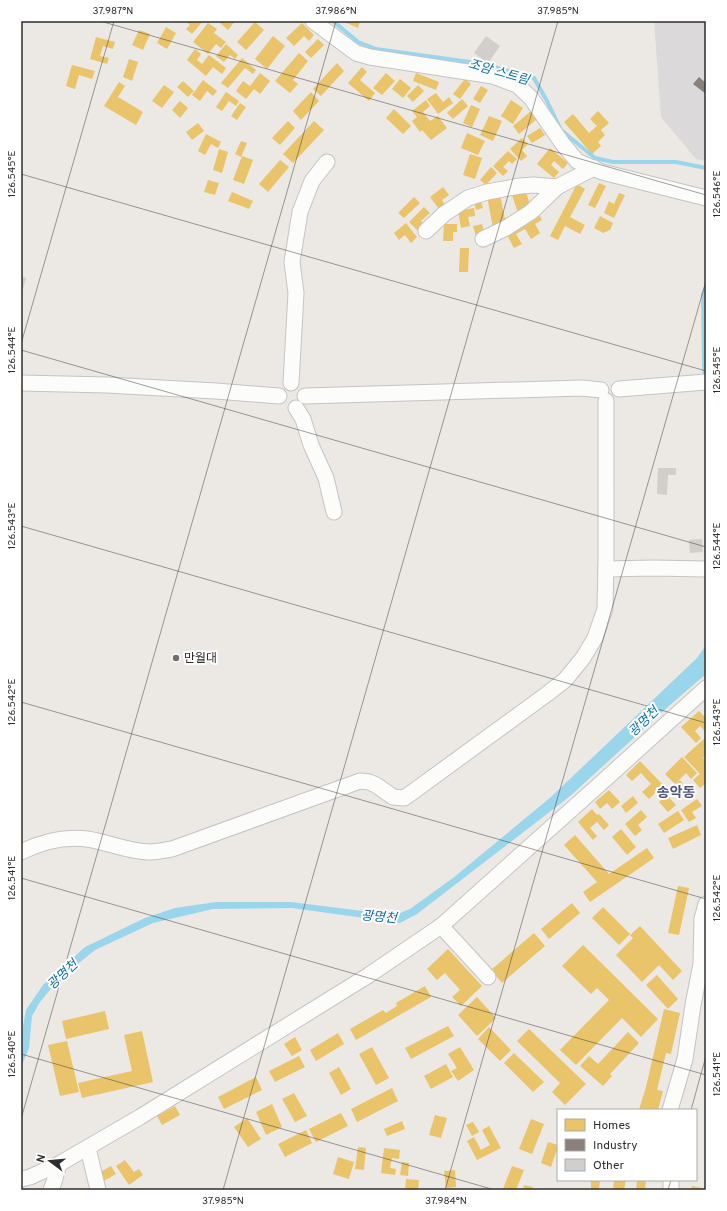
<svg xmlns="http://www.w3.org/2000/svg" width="727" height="1211" font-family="Overpass,'Noto Sans KR',sans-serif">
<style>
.industrial{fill:#dcd9db}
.water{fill:#99d6ec}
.homes{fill:#e9c46a}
.industry{fill:#8a817c}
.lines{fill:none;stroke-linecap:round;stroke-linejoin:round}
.stream{stroke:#99d6ec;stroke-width:4}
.building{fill:#d1cecb}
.minor-casing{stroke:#c5c4c5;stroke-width:17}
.minor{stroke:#fcfcfb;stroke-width:15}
.ticks{fill:none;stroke:#2e2e2e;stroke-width:1;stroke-opacity:0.45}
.poi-dot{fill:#706f6e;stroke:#fff;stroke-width:1.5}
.labels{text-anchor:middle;stroke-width:4;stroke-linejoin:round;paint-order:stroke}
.poi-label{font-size:12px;fill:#2e2e2e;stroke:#fff;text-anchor:start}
.water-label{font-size:13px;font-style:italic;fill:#0d6fa3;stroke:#fff}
.quarter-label{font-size:14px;font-weight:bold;fill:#4d5680;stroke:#fff}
.neatline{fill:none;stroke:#2e2e2e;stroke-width:1.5}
.ticks-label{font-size:10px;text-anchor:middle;fill:#2e2e2e}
</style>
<rect width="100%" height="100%" fill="#ece8e4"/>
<!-- industrial -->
<path class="industrial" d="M 654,21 L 706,21 L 706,161 L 696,159 L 661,117 Z"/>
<!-- water -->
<g class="water">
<path d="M 706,282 L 706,425 L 702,365 L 701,294 Z"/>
<path d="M 706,645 L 706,674 L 670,705 L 569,797 L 417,914 L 400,923 L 292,908 L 213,909 L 153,923 L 95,950 L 58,980 L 40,1002 L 32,1016 L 29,1048 L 21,1067 L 21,1039 L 23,1026 L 26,1010 L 43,985 L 85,947 L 145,918 L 175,908 L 216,902 L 291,902 L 395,915 L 410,909 L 453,878 L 551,797 L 697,658 Z"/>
</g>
<!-- homes -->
<g class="homes">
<path d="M 185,21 L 203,21 L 192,34 L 186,29 L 190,25 Z"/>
<path d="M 220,21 L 235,21 L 228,30 L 219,22 Z"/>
<path d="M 342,21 L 360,21 L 358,28 Z"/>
<path d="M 255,22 L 264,30 L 246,50 L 237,42 Z"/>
<path d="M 208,23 L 217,29 L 214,33 L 226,42 L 221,48 L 216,44 L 208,54 L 193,42 Z"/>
<path d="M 302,23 L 314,35 L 309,41 L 304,36 L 294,46 L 286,38 Z"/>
<path d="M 166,27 L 176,33 L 167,49 L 157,43 Z"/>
<path d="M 139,30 L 150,34 L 143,50 L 132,45 Z"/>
<path d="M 273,36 L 285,46 L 267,69 L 255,59 Z"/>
<path d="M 96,37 L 115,42 L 113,49 L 103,46 L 100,56 L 109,58 L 107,64 L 90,59 Z"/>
<path d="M 318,39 L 324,45 L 311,58 L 305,52 Z"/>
<path d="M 226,44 L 238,55 L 235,59 L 230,55 L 224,62 L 216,56 Z"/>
<path d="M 195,49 L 201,54 L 197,60 L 202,64 L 209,55 L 226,68 L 222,74 L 213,67 L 206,76 L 187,60 Z"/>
<path d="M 299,53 L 308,61 L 293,80 L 298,84 L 290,93 L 275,81 Z"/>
<path d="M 242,58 L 256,70 L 253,74 L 245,68 L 228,88 L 221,83 Z"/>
<path d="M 129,59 L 138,62 L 132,81 L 123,77 Z"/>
<path d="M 337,63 L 344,71 L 321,96 L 313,89 Z"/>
<path d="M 72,65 L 95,71 L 92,79 L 79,75 L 75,89 L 66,86 Z"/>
<path d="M 362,67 L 367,72 L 360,80 L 375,93 L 369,101 L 348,83 Z"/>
<path d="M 260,73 L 270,81 L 260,94 L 254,89 L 246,99 L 236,91 L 243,81 L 250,86 Z"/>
<path d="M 386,73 L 395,81 L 382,95 L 373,88 Z"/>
<path d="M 416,73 L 439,82 L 436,90 L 413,81 Z"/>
<path d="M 400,79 L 411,88 L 403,98 L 392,89 Z"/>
<path d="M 465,79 L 471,84 L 460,99 L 453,94 Z"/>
<path d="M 203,80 L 217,91 L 213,96 L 207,91 L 200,101 L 192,95 Z"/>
<path d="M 183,81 L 194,91 L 188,97 L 177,87 Z"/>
<path d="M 119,82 L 125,86 L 118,97 L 143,112 L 136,125 L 104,106 Z"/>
<path d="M 164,85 L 174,92 L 162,108 L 152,101 Z"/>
<path d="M 418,85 L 424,91 L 413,102 L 407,96 Z"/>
<path d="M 481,86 L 488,90 L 480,103 L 473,99 Z"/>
<path d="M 226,92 L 239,101 L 236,106 L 229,101 L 222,111 L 216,107 Z"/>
<path d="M 311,92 L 319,101 L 301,120 L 293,111 Z"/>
<path d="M 436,93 L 443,102 L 449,97 L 453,103 L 438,114 L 427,99 Z"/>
<path d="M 462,99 L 468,106 L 453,119 L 447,113 Z"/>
<path d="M 426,100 L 430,106 L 423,112 L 430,121 L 438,116 L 447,128 L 431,140 L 422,130 L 420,132 L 412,121 L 417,117 L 412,111 Z"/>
<path d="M 511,100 L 523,108 L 513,124 L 501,116 Z"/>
<path d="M 180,101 L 188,108 L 180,118 L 172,110 Z"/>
<path d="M 240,103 L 246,107 L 237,120 L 231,116 Z"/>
<path d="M 471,105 L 480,109 L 472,127 L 463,123 Z"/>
<path d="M 394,109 L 411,126 L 403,134 L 386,118 Z"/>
<path d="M 531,111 L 537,119 L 519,134 L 513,126 Z"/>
<path d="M 598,111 L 609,123 L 601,130 L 605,135 L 598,142 L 601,146 L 592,154 L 564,122 L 573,114 L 589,133 L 597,126 L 590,119 Z"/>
<path d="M 489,116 L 502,121 L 493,141 L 480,135 Z"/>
<path d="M 288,121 L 295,128 L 280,145 L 272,138 Z"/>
<path d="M 314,121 L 324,130 L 293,163 L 283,154 Z"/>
<path d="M 198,123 L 204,131 L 192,140 L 186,132 Z"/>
<path d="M 540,128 L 545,135 L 532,143 L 527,136 Z"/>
<path d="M 467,133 L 485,141 L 478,155 L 461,148 Z"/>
<path d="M 206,134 L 221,142 L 218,148 L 211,144 L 205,155 L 198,151 Z"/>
<path d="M 522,138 L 528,144 L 522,150 L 527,156 L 521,161 L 510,149 Z"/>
<path d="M 241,141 L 247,143 L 241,157 L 235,154 Z"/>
<path d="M 550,148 L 568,163 L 563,169 L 554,161 L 551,165 L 559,172 L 554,178 L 537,164 Z"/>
<path d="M 219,149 L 228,152 L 222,173 L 213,170 Z"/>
<path d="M 508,151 L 517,159 L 512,164 L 509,161 L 503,167 L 508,171 L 503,176 L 493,166 Z"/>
<path d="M 470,154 L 482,158 L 475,179 L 463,175 Z"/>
<path d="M 242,156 L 253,160 L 244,184 L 233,180 Z"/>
<path d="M 280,160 L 289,167 L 268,192 L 259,184 Z"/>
<path d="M 491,167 L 497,173 L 486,185 L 480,180 Z"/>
<path d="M 208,180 L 219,183 L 215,195 L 204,192 Z"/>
<path d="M 599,183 L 606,186 L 595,208 L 588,205 Z"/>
<path d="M 577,184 L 585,189 L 570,217 L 585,225 L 580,234 L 565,226 L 558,240 L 550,236 Z"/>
<path d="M 443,187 L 449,195 L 442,200 L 445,205 L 439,209 L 430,197 Z"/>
<path d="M 525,188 L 531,209 L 518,213 L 511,192 Z"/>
<path d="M 232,192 L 253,201 L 249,209 L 228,201 Z"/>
<path d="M 619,193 L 625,195 L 614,218 L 604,213 L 609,201 L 614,204 Z"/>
<path d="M 500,194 L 506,225 L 493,228 L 487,196 Z"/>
<path d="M 414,197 L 420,203 L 404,218 L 398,213 Z"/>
<path d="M 480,198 L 483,208 L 476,210 L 474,200 Z"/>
<path d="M 424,207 L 430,213 L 421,221 L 426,226 L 419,232 L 409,222 Z"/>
<path d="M 474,208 L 475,216 L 468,217 L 470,226 L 461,228 L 458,211 Z"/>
<path d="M 538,213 L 542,220 L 535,224 L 540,233 L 531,239 L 525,229 L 516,234 L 522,244 L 514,248 L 505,231 Z"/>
<path d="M 600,216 L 613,223 L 610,230 L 603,233 L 594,228 Z"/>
<path d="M 406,223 L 417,237 L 411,243 L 405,235 L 399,240 L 394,233 Z"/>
<path d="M 444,224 L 457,224 L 457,232 L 453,232 L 453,241 L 443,241 Z"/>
<path d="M 482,224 L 485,235 L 476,237 L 473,226 Z"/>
<path d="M 460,248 L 469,248 L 468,272 L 459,272 Z"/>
<path d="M 699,711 L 706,718 L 706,732 L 700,726 L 695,731 L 701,738 L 696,743 L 681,727 Z"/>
<path d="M 706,737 L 706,755 L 703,758 L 706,761 L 706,783 L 700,788 L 693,780 L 700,774 L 684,757 Z"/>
<path d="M 682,757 L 697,773 L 691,779 L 686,773 L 675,784 L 665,774 Z"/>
<path d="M 640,761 L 663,785 L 649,799 L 642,792 L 651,784 L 641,773 L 632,781 L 626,775 Z"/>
<path d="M 680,780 L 689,792 L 683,798 L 673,786 Z"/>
<path d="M 609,790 L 620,802 L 612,809 L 607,803 L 600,809 L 595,802 Z"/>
<path d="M 667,795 L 676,805 L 668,812 L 659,802 Z"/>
<path d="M 633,796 L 638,803 L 626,813 L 621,806 Z"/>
<path d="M 697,799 L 702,806 L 692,812 L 696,818 L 689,822 L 681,810 Z"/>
<path d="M 592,809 L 597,815 L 599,814 L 609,825 L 604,830 L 597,822 L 590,828 L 597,836 L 593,840 L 578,822 Z"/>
<path d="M 641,810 L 647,817 L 638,825 L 642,830 L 635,836 L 625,824 Z"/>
<path d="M 678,811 L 684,820 L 664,833 L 658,824 Z"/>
<path d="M 697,825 L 701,835 L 673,849 L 668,838 Z"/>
<path d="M 621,829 L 636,847 L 627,855 L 612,837 Z"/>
<path d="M 575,835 L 609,874 L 647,848 L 654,858 L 590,902 L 583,892 L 597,882 L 564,845 Z"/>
<path d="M 678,886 L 689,888 L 679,935 L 668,933 Z"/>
<path d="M 572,903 L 580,913 L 549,939 L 541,929 Z"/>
<path d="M 603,907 L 630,934 L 619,945 L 592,918 Z"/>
<path d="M 640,926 L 682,971 L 673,980 L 659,965 L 642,982 L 616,955 L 633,938 L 630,935 Z"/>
<path d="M 534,933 L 545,946 L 502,983 L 491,970 Z"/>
<path d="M 583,945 L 658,1019 L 641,1037 L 622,1018 L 576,1065 L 560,1050 L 609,1000 L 597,988 L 591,994 L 562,966 Z"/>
<path d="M 448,949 L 482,986 L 461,1006 L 452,997 L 460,990 L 445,973 L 437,980 L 427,969 Z"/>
<path d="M 657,975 L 678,999 L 668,1009 L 646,985 Z"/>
<path d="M 425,986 L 431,997 L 356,1040 L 350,1029 L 383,1010 L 386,1013 L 397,1006 L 396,1003 Z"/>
<path d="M 477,997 L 496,1018 L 477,1036 L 458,1015 Z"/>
<path d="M 664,1009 L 680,1013 L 671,1054 L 666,1053 L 657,1090 L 663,1091 L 658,1110 L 639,1110 L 646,1087 Z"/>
<path d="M 105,1011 L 109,1029 L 66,1039 L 62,1021 Z"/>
<path d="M 448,1026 L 454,1036 L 411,1059 L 405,1048 Z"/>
<path d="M 489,1027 L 511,1050 L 500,1061 L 478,1039 Z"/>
<path d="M 529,1029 L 586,1084 L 565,1105 L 552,1092 L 560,1083 L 517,1041 Z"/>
<path d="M 142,1031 L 153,1082 L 82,1098 L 78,1083 L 132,1071 L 124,1035 Z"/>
<path d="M 628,1032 L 639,1043 L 610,1074 L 612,1076 L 603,1086 L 580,1066 L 589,1056 L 598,1064 Z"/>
<path d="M 338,1033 L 344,1044 L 316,1061 L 310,1050 Z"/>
<path d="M 295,1037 L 302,1050 L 292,1056 L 284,1044 Z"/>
<path d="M 67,1041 L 79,1092 L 60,1096 L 48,1045 Z"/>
<path d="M 372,1047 L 389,1078 L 376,1085 L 359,1054 Z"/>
<path d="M 460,1047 L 474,1070 L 458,1081 L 451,1071 L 457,1068 L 448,1054 Z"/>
<path d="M 514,1053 L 544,1082 L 533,1092 L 504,1063 Z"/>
<path d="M 299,1056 L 305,1067 L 275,1082 L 269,1071 Z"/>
<path d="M 446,1064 L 453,1077 L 431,1089 L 424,1076 Z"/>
<path d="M 339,1067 L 351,1089 L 341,1095 L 329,1073 Z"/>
<path d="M 256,1077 L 262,1090 L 224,1109 L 218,1097 Z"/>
<path d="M 392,1088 L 398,1101 L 357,1122 L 351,1109 Z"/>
<path d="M 294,1093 L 307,1116 L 295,1122 L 282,1099 Z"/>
<path d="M 272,1104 L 282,1127 L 266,1135 L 256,1112 Z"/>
<path d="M 175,1106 L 180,1115 L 162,1125 L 157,1116 Z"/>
<path d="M 341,1113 L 348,1126 L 316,1142 L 309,1129 Z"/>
<path d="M 435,1115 L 447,1118 L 441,1138 L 429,1135 Z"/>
<path d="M 247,1118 L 261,1139 L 248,1147 L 234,1127 Z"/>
<path d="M 531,1119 L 544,1124 L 532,1154 L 519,1149 Z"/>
<path d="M 402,1121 L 405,1129 L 387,1136 L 384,1129 Z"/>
<path d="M 473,1122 L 479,1132 L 472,1136 L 466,1125 Z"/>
<path d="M 489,1126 L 501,1148 L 477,1160 L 467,1141 L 474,1137 L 481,1150 L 490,1145 L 482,1130 Z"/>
<path d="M 306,1130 L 312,1143 L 285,1157 L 278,1144 Z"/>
<path d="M 548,1142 L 558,1145 L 558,1153 L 556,1152 L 551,1167 L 541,1163 Z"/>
<path d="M 358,1147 L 366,1148 L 364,1170 L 355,1169 Z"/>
<path d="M 384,1148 L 400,1150 L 399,1159 L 392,1158 L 390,1168 L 396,1169 L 395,1175 L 381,1173 Z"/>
<path d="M 338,1157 L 354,1162 L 349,1179 L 333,1174 Z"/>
<path d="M 125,1160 L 134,1172 L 139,1169 L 143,1175 L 129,1185 L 116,1166 Z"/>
<path d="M 402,1162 L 409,1163 L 408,1176 L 400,1175 Z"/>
<path d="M 111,1166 L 116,1174 L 102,1182 L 97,1174 Z"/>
<path d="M 512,1166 L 524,1170 L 516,1190 L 507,1190 L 503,1189 Z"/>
<path d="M 455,1170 L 456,1187 L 446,1188 L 444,1171 Z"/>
<path d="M 406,1179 L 419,1180 L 418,1190 L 405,1190 Z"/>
<path d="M 591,1180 L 600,1180 L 599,1190 L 591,1190 Z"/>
<path d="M 614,1180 L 626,1180 L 624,1190 L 613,1190 Z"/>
<path d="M 637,1180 L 646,1180 L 645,1190 L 636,1190 Z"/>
<path d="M 524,1185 L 533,1187 L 532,1190 L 523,1190 Z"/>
<path d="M 692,1186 L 706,1189 L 706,1190 L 691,1190 Z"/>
</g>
<!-- industry -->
<path class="industry" d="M 699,77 L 706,83 L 706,94 L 693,84 Z"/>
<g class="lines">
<!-- stream -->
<path class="stream" d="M 333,21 L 358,42 L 376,49 L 470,62 L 494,67 L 534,78 L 547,101 L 561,130 L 595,158 L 613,162 L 676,162 L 706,168"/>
</g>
<!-- building -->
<g class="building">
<path d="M 486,36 L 500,46 L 488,63 L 474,53 Z"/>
<path d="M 21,277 L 26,278 L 23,289 L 21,288 Z"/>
<path d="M 658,468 L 676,468 L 676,475 L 668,475 L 667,495 L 657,494 Z"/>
<path d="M 702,539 L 703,552 L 690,553 L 689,540 Z"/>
</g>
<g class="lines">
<!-- minor casing -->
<g class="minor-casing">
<g id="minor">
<path d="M 313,21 L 356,53 L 370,57 L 493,76 L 517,85 L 531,98 L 562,143 L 577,161 L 602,172 L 706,198"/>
<path d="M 426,231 L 444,214 L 468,198 L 487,192 L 520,186 L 534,185 L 557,187"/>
<path d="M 483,239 L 506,228 L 531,212 L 557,187 L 594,168"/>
<path d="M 21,383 L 107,385 L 216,391 L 279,396"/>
<path d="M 291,383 L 296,293 L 292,262 L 300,212 L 312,181 L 327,162"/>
<path d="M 619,389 L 706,382"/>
<path d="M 305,396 L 582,388 L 601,390"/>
<path d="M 296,408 L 303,419 L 311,445 L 326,478 L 334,512"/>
<path d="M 606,569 L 653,568 L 706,569"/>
<path d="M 21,852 C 41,842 65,836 87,839 C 108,842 129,852 151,852 C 158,852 165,850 172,849 L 360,781 L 369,782 L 376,785 L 393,797 L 404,798 L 414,791 L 547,694 L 565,680 L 583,658 L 595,638 L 605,609 L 606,560 L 606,401"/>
<path d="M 441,926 L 488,977"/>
<path d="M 670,1110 L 685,1059 L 693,1005 L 701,964 L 702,919 L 706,904"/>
<path d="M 88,1148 L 98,1190"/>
<path d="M 21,1179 L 30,1177 L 59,1164 L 140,1117 L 369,975 L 441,926 L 600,784 L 706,688"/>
<path d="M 671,1180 L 671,1190"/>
<path d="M 51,1190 L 54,1182 L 59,1164"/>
</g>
</g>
<!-- minor -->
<use href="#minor" class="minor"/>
</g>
<!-- ticks -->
<path class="ticks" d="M 100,21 L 706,195M 21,174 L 706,371M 21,344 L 114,21M 21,350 L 706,547M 21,526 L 706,723M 21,702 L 706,899M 21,878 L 706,1075M 21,1054 L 495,1190M 691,1110 L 706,1056M 21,1119 L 336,21M 223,1190 L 558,21M 445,1190 L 706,281M 668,1190 L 671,1180"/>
<!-- markers -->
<circle class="poi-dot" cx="176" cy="658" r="4"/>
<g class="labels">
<!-- poi labels -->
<g class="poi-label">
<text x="184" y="662">만월대</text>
</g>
<!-- water labels -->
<g class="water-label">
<text transform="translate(499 71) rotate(16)" y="5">조암 스트림</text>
<text transform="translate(643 721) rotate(-44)" y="5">광명천</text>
<text transform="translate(379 916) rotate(5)" y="5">광명천</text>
<text transform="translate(62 974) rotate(-43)" y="5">광명천</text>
</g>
<!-- quarter labels -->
<g class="quarter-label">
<text x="676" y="797">송악동</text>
</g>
</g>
<!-- border -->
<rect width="727" height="1211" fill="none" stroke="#ffffff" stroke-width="44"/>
<!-- legend -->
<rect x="557" y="1109" width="140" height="72" fill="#ffffff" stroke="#ababab"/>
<rect x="565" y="1119" width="20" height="12" fill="#e9c46a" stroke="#ababab"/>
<text x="593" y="1129" font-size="12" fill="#2e2e2e">Homes</text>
<rect x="565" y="1139" width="20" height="12" fill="#8a817c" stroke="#ababab"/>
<text x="593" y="1149" font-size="12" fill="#2e2e2e">Industry</text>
<rect x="565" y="1159" width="20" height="12" fill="#d1cecb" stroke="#ababab"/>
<text x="593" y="1169" font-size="12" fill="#2e2e2e">Other</text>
<!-- north arrow -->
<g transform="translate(50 1161) rotate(286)" stroke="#ffffff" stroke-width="3" paint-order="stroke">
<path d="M0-3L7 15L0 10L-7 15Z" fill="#2e2e2e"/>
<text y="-6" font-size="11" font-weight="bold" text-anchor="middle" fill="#2e2e2e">N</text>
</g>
<rect x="22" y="22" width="683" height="1167" class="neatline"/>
<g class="ticks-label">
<text x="113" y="14">37.987°N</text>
<text x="336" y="14">37.986°N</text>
<text x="558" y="14">37.985°N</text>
<text transform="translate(11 174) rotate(-90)" y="4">126.545°E</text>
<text transform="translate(716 194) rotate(-90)" y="4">126.546°E</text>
<text transform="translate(11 350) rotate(-90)" y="4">126.544°E</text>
<text transform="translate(716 370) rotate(-90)" y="4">126.545°E</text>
<text transform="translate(11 526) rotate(-90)" y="4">126.543°E</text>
<text transform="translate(716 546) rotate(-90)" y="4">126.544°E</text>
<text transform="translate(11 702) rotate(-90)" y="4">126.542°E</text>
<text transform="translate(716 722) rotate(-90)" y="4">126.543°E</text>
<text transform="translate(11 878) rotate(-90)" y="4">126.541°E</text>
<text transform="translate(716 898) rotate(-90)" y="4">126.542°E</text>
<text transform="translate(11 1054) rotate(-90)" y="4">126.540°E</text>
<text transform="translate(716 1074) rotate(-90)" y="4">126.541°E</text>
<text x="223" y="1204">37.985°N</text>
<text x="446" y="1204">37.984°N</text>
</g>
</svg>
